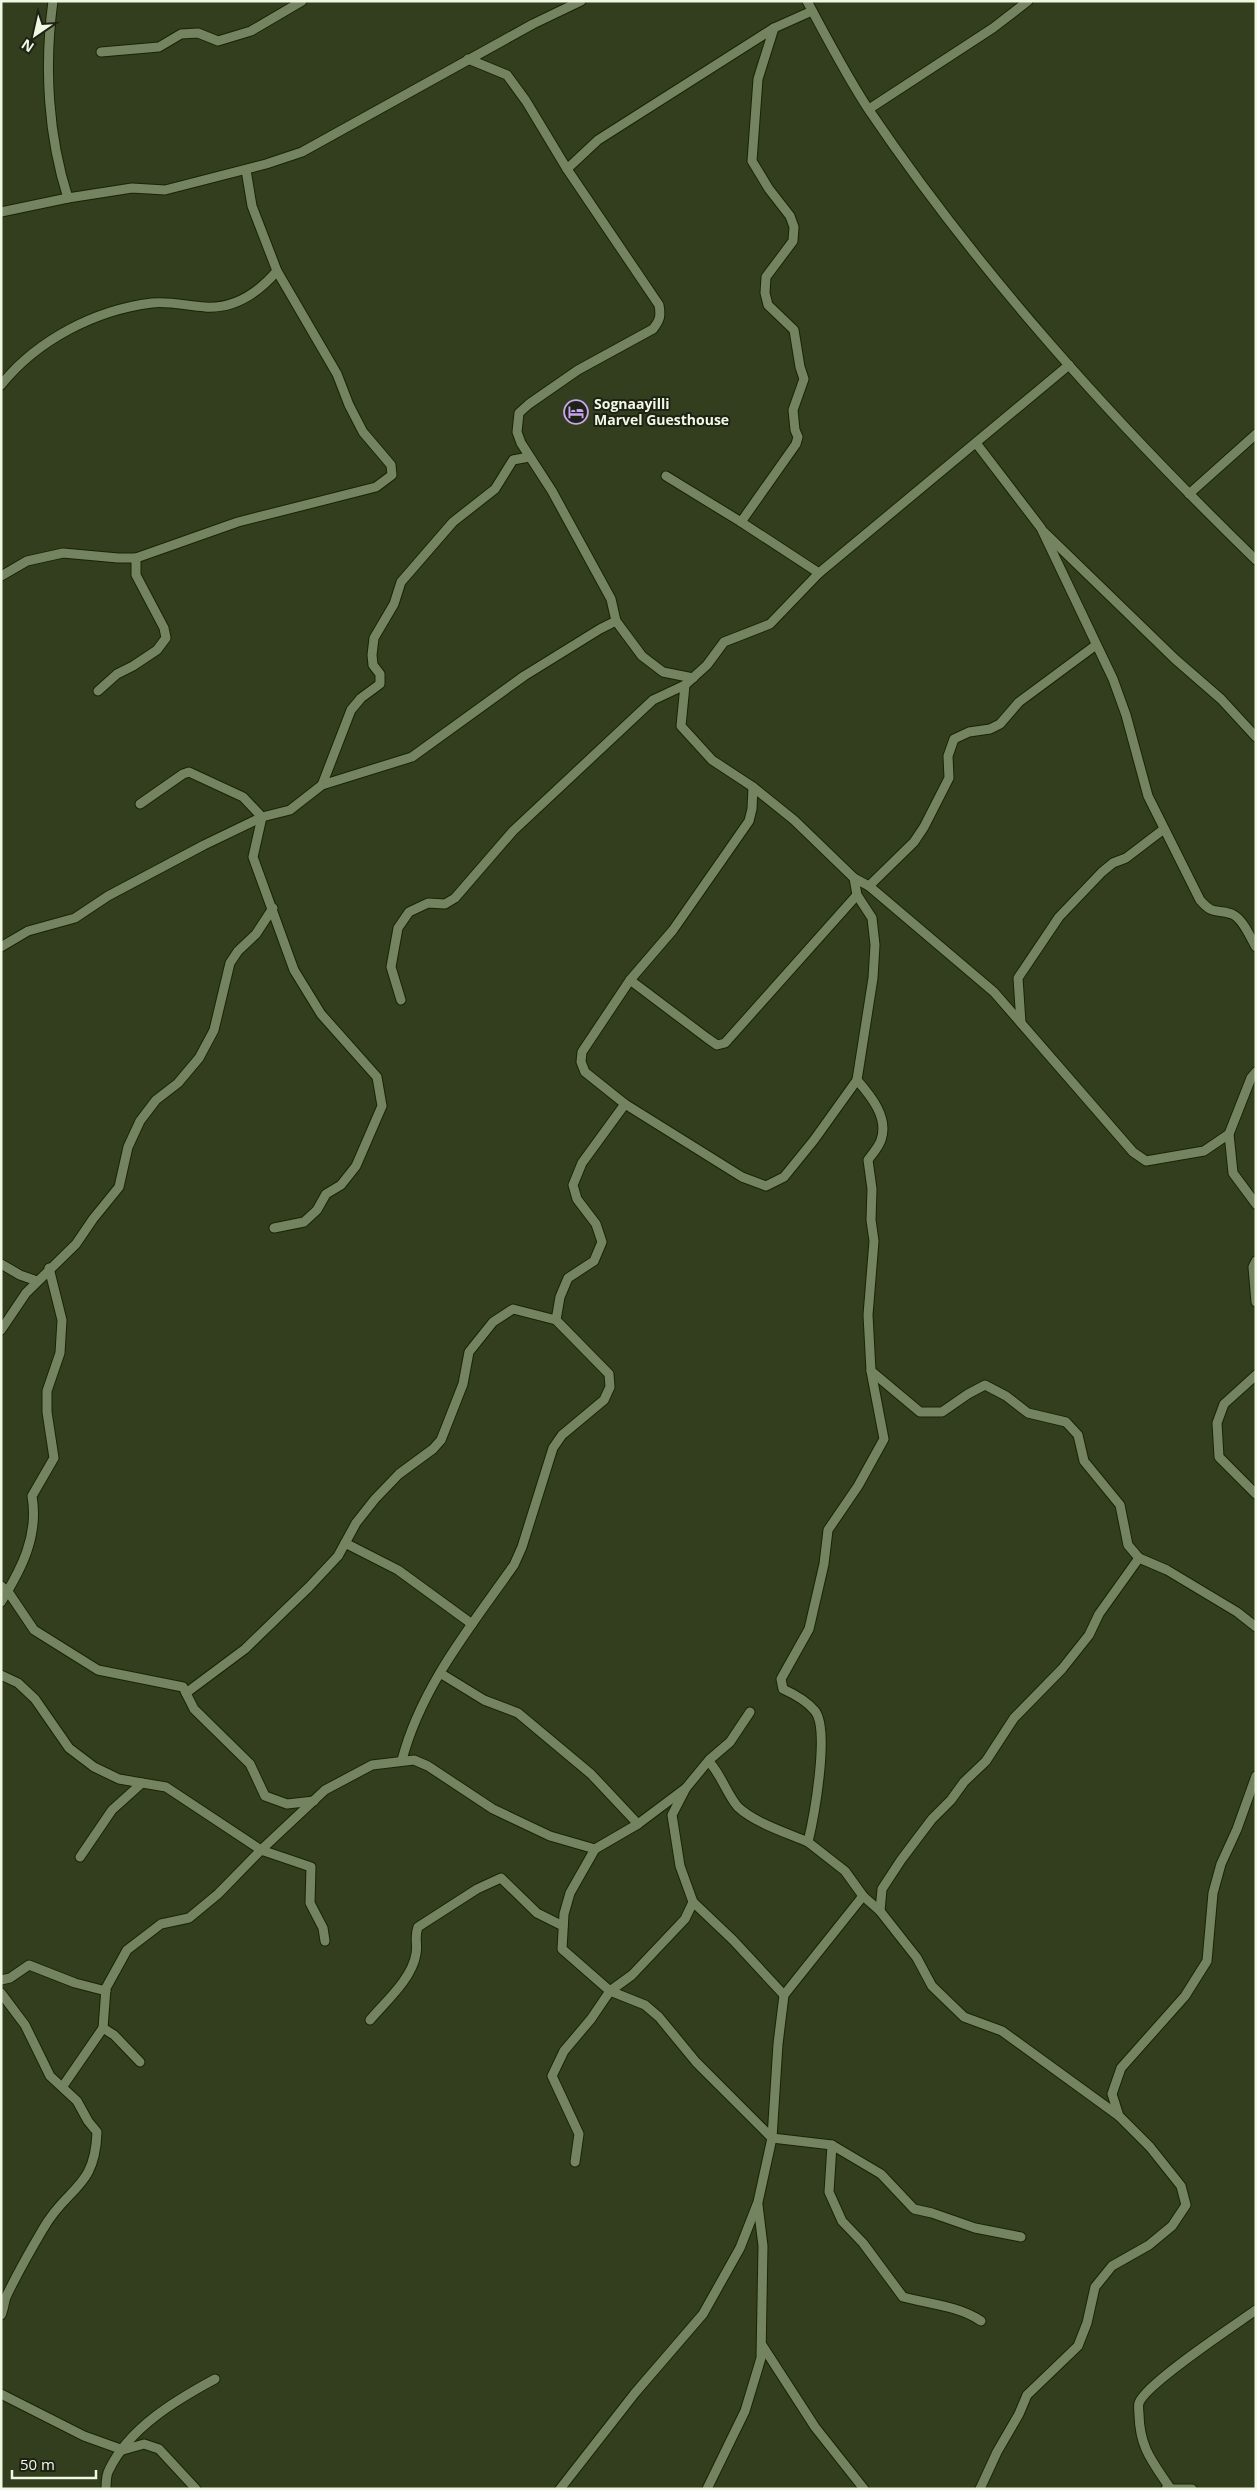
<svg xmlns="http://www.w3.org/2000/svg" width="1257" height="2490" font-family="'Open Sans',sans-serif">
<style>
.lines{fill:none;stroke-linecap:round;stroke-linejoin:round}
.street-casing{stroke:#192404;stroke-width:11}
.street{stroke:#758460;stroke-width:9}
.labels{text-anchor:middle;stroke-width:4;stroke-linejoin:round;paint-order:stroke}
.poi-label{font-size:14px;font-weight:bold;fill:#f0f8e4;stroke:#1d2214;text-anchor:start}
</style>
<rect width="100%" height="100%" fill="#323e1d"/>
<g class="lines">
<!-- street casing -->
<g class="street-casing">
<g id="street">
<path d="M 53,1 C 44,66 48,136 68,198"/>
<path d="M 807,1 C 827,38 846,75 869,110 C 980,274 1114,422 1256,560"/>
<path d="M 101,52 L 159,47 L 181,34 L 198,33 L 218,41 L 251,31 L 302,1"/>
<path d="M 468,59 L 507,75 L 526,101 L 567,169 L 659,305 C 661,316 660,320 653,329 L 578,370 L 529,404 L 519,413 L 517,432 L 521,443 L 552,491 L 611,599 L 616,621 L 642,656 L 663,672 L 693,678"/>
<path d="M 869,109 L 993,28 L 1028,1"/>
<path d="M 567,169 L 598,140 L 774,28 L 812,11"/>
<path d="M 1,212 L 68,198 L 132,188 L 165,190 L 266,164 L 302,152 L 533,24 L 581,1"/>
<path d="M 1,385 C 37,340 95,310 152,303 C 169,301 188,306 205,307 C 235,309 258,293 277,271"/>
<path d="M 976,443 L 1041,528 L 1113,679 L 1126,715 L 1148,796 L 1200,900 C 1214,916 1215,908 1232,914 C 1243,919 1250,937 1256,947"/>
<path d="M 666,476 L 741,522 L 819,573"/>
<path d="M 1189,494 L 1256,434"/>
<path d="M 741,522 L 796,444 L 798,437 L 795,430 L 793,410 L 804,379 L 800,367 L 794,330 L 768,305 L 765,293 L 766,277 L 793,241 L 794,227 L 790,216 L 769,189 L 752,161 L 758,79 L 774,28"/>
<path d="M 1044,532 L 1175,659 L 1221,699 L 1256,737"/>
<path d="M 1,576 L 27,561 L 63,553 L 118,558 L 136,558 L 238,522 L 376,487 L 392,475 L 391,465 L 363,432 L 349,405 L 337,374 L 277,271 L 252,206 L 246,170"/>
<path d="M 685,685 L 681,726 L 712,760 L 753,787 L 794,820 L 854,878 L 869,886 L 994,992 L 1133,1152 L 1146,1161 L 1204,1151 L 1229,1134"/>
<path d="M 98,691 L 117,674 L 133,666 L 157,650 L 166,638 L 164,628 L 136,575 L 136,558"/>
<path d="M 322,785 L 351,710 L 361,698 L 380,684 L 380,674 L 373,665 L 372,655 L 374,638 L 394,604 L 401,582 L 453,522 L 495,489 L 513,460 L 529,457"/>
<path d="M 753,787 L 752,809 L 749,821 L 673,930 L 630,980 L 582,1052 L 581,1062 L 585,1072 L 625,1104 L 742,1177 L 766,1186 L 784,1177 L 814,1140 L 857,1080"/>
<path d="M 140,804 L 183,774 L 189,772 L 243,797 L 262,817 L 253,857 L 294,970 L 321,1014 L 377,1077 L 382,1106 L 356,1166 L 341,1185 L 326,1194 L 317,1210 L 304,1222 L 274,1228"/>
<path d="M 869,886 L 914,842 L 924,827 L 949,778 L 948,756 L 954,739 L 969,732 L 990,729 L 1000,724 L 1019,702 L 1096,645"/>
<path d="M 1,947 L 28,931 L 75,918 L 108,896 L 204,845 L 262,817 L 290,810 L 322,785 L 412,757 L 524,676 L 600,629 L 616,621"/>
<path d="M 630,980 L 707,1038 L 717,1045 L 725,1043 L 857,895"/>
<path d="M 401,1000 L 391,967 L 398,928 L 409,912 L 428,903 L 445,904 L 455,898 L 513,831 L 653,700 L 685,685 L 707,665 L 724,642 L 770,624 L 819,573 L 1069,365"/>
<path d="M 1021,1023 L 1018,978 L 1059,917 L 1102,872 L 1113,863 L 1126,858 L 1164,829"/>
<path d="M 1256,1072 L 1251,1078 L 1229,1134 L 1233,1173 L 1256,1204"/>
<path d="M 1256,1261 L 1253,1267 L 1256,1302"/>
<path d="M 1,1264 L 20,1275 L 37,1281"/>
<path d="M 1,1330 L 26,1293 L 76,1244 L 93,1219 L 119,1187 L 128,1147 L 140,1121 L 156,1100 L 178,1083 L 199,1058 L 214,1030 L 230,963 L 238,951 L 256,934 L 273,908"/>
<path d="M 871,1371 L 920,1412 L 942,1412 L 968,1394 L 985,1385 L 1006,1396 L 1028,1413 L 1066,1422 L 1078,1435 L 1084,1461 L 1120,1505 L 1128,1545 L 1139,1558 L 1167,1570 L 1237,1612 L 1256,1627"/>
<path d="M 1256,1375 L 1224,1404 L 1217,1423 L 1219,1457 L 1256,1494"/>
<path d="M 345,1543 L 398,1570 L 472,1624"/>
<path d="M 1,1586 L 9,1593 L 34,1630 L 98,1670 L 183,1687 L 194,1709 L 250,1764 L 265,1796 L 287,1804 L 314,1801"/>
<path d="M 1,1602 C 21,1570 39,1536 32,1496 L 54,1458 L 47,1412 L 47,1391 L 60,1353 L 62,1320 L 49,1268"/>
<path d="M 440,1673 L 484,1700 L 518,1713 L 591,1774 L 638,1824"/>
<path d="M 1,1675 L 18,1683 L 35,1699 L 69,1748 L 94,1767 L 119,1779 L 166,1787 L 261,1850 L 325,1790 L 372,1765 L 414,1760 L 428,1766 L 493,1809 L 550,1836 L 595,1849 L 570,1893 L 564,1914 L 562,1949 L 610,1991 L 645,2005 L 659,2017 L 696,2062 L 772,2138 L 832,2145 L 881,2174 L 914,2209 L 932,2213 L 975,2228 L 1021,2237"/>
<path d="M 186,1693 L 245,1649 L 309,1587 L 338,1556 L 356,1523 L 375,1499 L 399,1474 L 433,1449 L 441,1440 L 463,1384 L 469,1352 L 493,1322 L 513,1309 L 556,1320"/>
<path d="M 402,1760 C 421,1687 471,1626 514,1565 L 522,1547 L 553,1448 L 562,1435 L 604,1400 L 610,1387 L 609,1374 L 556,1320 L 560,1297 L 568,1278 L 594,1261 L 602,1242 L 596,1224 L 577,1199 L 573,1185 L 582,1163 L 625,1104"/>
<path d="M 711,1764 C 722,1777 728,1796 738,1807 C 755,1823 787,1833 808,1842"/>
<path d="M 595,1849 L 638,1824 L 686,1788 L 709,1760 L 730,1742 L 750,1712"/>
<path d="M 80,1857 L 112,1810 L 142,1783"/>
<path d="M 863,1896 L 880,1911 L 917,1958 L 932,1986 L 964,2017 L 1002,2031 L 1119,2116"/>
<path d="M 693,1902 L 733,1940 L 784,1995"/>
<path d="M 880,1911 L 882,1889 L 901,1860 L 932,1819 L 951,1800 L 964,1782 L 986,1761 L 1014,1718 L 1062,1669 L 1089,1635 L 1099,1614 L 1139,1558"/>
<path d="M 1,1980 L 10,1978 L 29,1965 L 75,1983 L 106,1991"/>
<path d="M 1,1993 L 25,2025 L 50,2076 L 77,2101 L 88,2121 L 97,2132 C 95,2190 67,2186 43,2229 C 30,2251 17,2274 6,2297 C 4,2302 4,2309 1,2315"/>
<path d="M 370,2020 C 385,2002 412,1979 416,1954 C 418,1944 414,1937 418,1927 L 477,1889 L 501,1878 L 537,1913 L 563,1926"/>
<path d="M 140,2062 L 114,2035 L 103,2028 L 106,1988 L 127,1950 L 161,1924 L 189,1918 L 218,1894 L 261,1850 L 311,1867 L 310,1903 L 323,1928 L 325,1941"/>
<path d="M 63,2086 L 103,2028"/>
<path d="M 832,2145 L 829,2192 L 842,2221 L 863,2243 L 903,2297 C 929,2304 959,2306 981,2321"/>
<path d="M 575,2162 L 579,2134 L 552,2076 L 564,2051 L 591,2019 L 610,1991 L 632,1975 L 685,1919 L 693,1902 L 680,1866 L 672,1815 L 686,1788"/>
<path d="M 762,2345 L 815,2427 L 864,2489"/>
<path d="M 1,2394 L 84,2436 L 123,2450 L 144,2444 L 159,2449 L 196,2489"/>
<path d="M 1170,2488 C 1152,2461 1140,2448 1139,2415 C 1139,2412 1138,2406 1139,2403 C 1145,2384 1235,2325 1256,2310"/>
<path d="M 106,2489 C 106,2483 106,2475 109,2470 C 129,2428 176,2400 215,2379"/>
<path d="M 560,2489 L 635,2393 L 703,2314 L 740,2248 L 758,2202 L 772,2138 L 778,2044 L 784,1995 L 863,1896 L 845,1871 L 808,1842 C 814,1817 830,1730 815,1711 C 807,1701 794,1694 783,1689 L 781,1679 L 809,1629 L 824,1564 L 828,1530 L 858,1486 L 884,1439 L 871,1371 L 868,1315 L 874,1241 L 871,1220 L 872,1189 L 868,1160 C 872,1154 879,1147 881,1140 C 889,1118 871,1096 857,1080 L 873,978 L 875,945 L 872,918 L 857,895 L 854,878"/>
<path d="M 707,2489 L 745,2411 L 761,2358 L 763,2246 L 758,2205"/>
<path d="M 980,2489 L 997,2452 L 1019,2414 L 1027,2395 L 1078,2346 L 1087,2323 L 1095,2287 L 1112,2266 L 1149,2245 L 1172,2226 L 1186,2205 L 1181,2186 L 1150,2147 L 1119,2116 L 1112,2094 L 1121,2068 L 1185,1996 L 1207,1961 L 1213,1893 L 1221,1864 L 1237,1829 L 1256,1776"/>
<path d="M 1166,2489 L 1192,2489"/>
</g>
</g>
<!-- street -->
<use href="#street" class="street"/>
</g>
<!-- icons -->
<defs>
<g id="hotel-ring" transform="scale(1.25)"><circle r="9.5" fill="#1d2214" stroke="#c8a5ef" stroke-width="1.5"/><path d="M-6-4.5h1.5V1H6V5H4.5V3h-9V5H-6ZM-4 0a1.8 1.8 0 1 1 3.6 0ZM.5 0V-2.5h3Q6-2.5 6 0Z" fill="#c8a5ef"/></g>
</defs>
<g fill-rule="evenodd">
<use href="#hotel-ring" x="576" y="412"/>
</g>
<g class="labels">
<!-- poi labels -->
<g class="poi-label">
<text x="594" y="409">Sognaayilli<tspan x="594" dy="16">Marvel Guesthouse</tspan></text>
</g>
</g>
<!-- border -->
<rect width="1257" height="2490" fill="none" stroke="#f0f8e4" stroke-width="5"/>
<!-- north arrow -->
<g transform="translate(35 35) rotate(214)" stroke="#1d2214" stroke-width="4" paint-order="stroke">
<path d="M0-4L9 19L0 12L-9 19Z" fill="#f0f8e4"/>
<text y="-8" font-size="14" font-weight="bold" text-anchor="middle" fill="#f0f8e4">N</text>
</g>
<!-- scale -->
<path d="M12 2470v8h84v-8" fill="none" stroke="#f0f8e4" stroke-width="2.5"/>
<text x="20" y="2470" font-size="15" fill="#f0f8e4" stroke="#1d2214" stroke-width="4" paint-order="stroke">50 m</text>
</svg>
